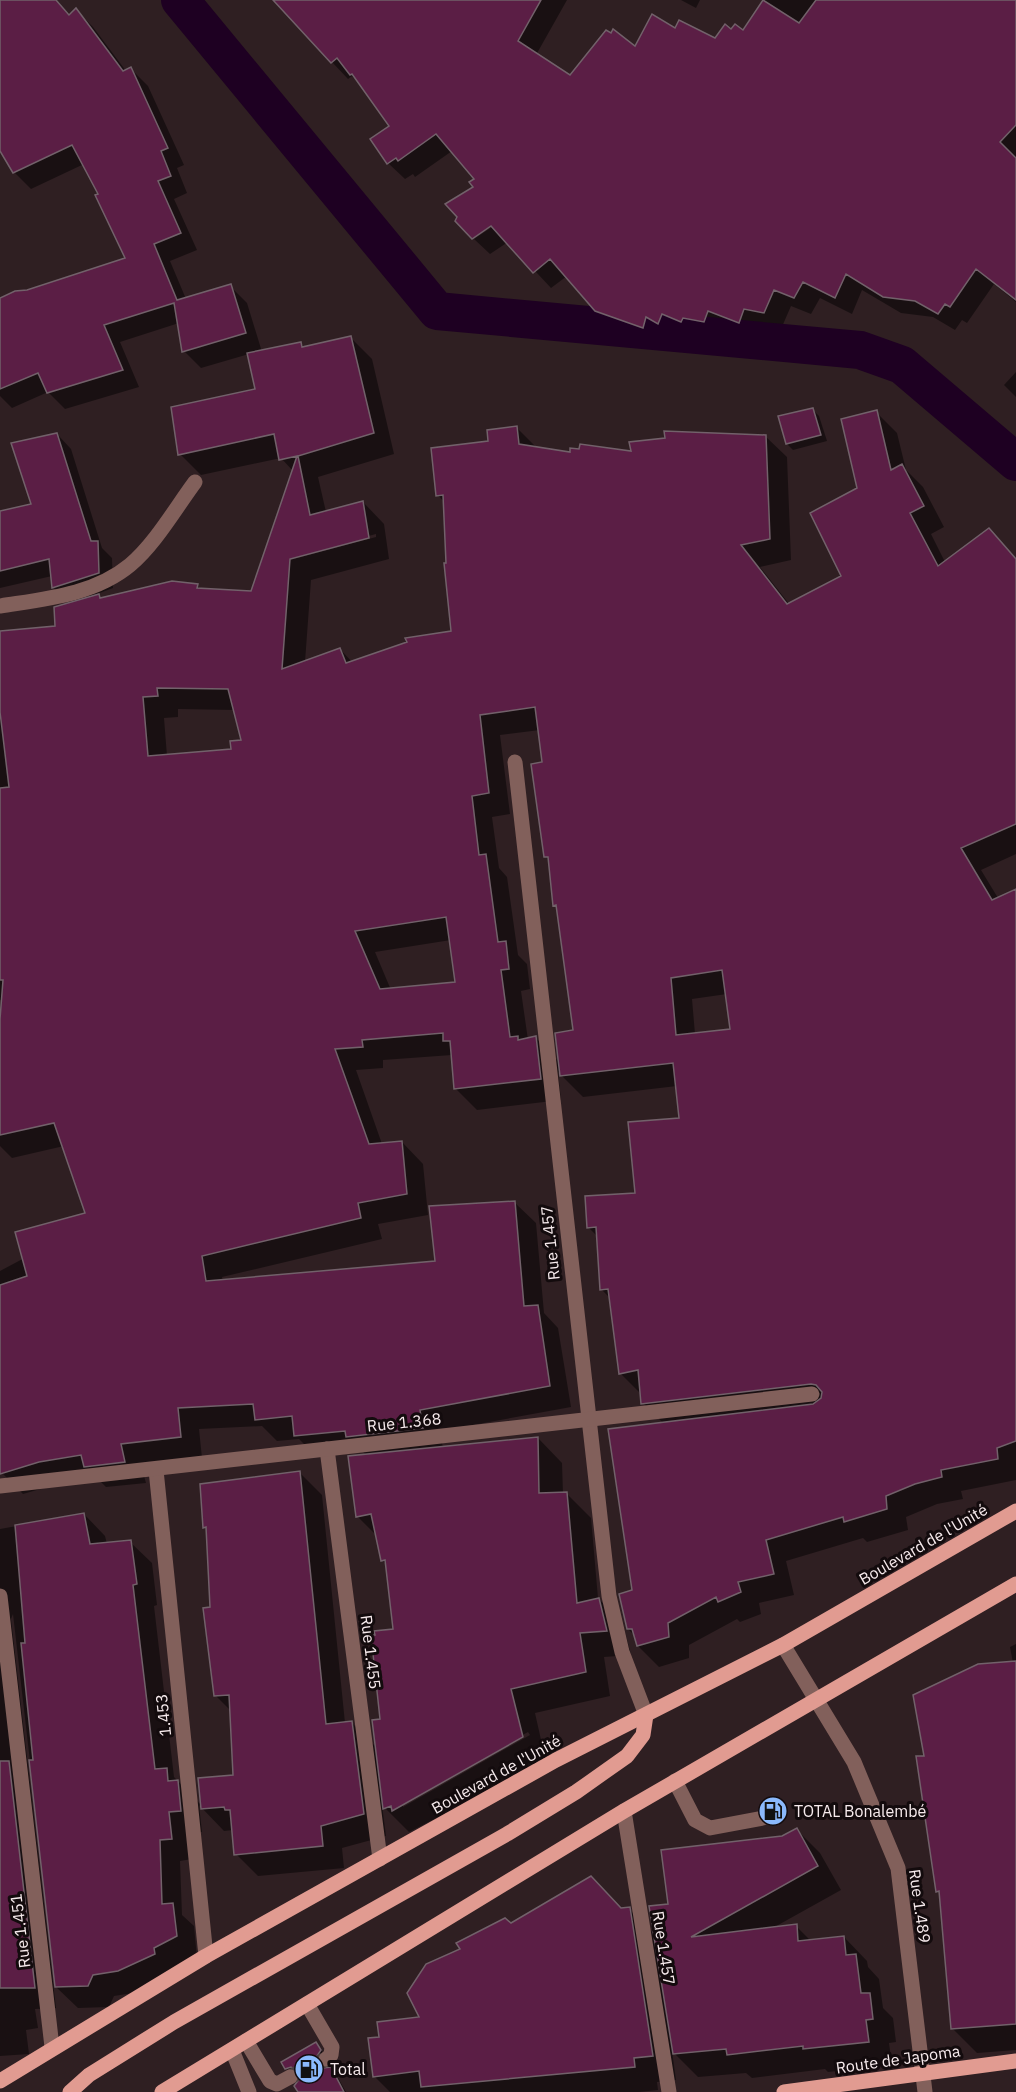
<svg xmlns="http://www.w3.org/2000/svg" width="1016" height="2092" font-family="'IBM Plex Sans',sans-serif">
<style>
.shadow{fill:#0007;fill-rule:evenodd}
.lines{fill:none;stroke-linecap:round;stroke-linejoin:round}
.canal{stroke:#1e0022;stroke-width:38}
.building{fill:#5b1e45;stroke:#72616a;stroke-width:1.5;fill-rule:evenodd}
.minor-tunnel{stroke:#4d3e40;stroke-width:15;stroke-dasharray:15 8;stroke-linecap:butt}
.minor{stroke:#82605b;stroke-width:15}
.major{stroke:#e19b91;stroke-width:15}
.labels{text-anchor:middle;stroke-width:6;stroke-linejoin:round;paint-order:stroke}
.street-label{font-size:16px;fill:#f7ebed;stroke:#130b0d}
.poi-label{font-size:16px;fill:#f7ebed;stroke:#130b0d;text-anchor:start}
</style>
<rect width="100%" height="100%" fill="#2f1f22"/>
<!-- shadow -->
<g class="shadow">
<path d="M 0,0 L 56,0 L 70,16 L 76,10 L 93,27 L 126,71 L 131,69 L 148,86 L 184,165 L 177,168 L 187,193 L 174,199 L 197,250 L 170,261 L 186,299 L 230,286 L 247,303 L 262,352 L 301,343 L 305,348 L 351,338 L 372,359 L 394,454 L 318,477 L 326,512 L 363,502 L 384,524 L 389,559 L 311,580 L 305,662 L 340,649 L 353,663 L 453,632 L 444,502 L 438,495 L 490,443 L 517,428 L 537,448 L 571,453 L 632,453 L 765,436 L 787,457 L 791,560 L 760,567 L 790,605 L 843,577 L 876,412 L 897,433 L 906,470 L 923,487 L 944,527 L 931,534 L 945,562 L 989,530 L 1016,558 L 1016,854 L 981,870 L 998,898 L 1016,891 L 1016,1480 L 961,1491 L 963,1499 L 937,1504 L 906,1517 L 908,1530 L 867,1542 L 863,1538 L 786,1561 L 794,1595 L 759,1603 L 761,1614 L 740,1622 L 737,1619 L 689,1645 L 689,1658 L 659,1667 L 638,1646 L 635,1636 L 628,1629 L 664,1424 L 643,1403 L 642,1395 L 620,1373 L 611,1299 L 601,1289 L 598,1237 L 588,1227 L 637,1195 L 681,1119 L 677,1086 L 583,1097 L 558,1072 L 561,1100 L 477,1110 L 456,1089 L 452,1055 L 383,1060 L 383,1068 L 356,1070 L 382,1144 L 402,1142 L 423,1164 L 428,1215 L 378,1224 L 382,1239 L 222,1277 L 223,1281 L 436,1263 L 514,1202 L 536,1223 L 544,1313 L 558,1328 L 571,1407 L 440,1431 L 443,1448 L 538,1438 L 562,1463 L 563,1494 L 566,1493 L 591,1518 L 598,1598 L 623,1624 L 631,1655 L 604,1657 L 610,1696 L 535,1713 L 546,1762 L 409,1832 L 382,1805 L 386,1836 L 342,1848 L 344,1868 L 258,1876 L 236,1854 L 233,1830 L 224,1831 L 199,1805 L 202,1832 L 189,1833 L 192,1859 L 180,1861 L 182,1915 L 194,1926 L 197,1958 L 139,1992 L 114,1996 L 109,2007 L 78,2008 L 56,1987 L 13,1614 L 11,1619 L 56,2008 L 35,2009 L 38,2028 L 26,2030 L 29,2054 L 0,2056 L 0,1529 L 84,1514 L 105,1536 L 107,1544 L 130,1542 L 152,1563 L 157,1605 L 154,1606 L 174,1777 L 202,1806 L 235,1777 L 231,1711 L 215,1695 L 207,1530 L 204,1527 L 300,1473 L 322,1495 L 345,1723 L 352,1723 L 377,1748 L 395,1630 L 387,1565 L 382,1560 L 377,1536 L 357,1516 L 367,1456 L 363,1452 L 317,1457 L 299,1439 L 277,1441 L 262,1426 L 199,1429 L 202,1458 L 141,1465 L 146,1483 L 106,1487 L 96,1477 L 61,1483 L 23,1494 L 2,1473 L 0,1467 L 0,1271 L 90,1223 L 64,1146 L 12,1158 L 0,1146 L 0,1037 L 3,1000 L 0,1000 L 0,633 L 57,627 L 70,604 L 53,587 L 52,576 L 0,588 L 0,512 L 33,505 L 57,434 L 71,449 L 102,548 L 112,558 L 113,588 L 97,594 L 102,599 L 197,586 L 201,590 L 252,592 L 293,471 L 281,458 L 201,475 L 180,454 L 257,390 L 249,354 L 201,368 L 184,351 L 179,323 L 120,342 L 139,387 L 65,409 L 48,392 L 12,408 L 0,396 L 0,300 L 127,259 L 100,194 L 84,164 L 31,189 L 14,172 L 0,149 ZM 376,534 L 376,537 L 290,560 L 290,557 ZM 178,709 L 235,710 L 243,741 L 233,750 L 167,756 L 164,718 L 178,717 ZM 540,730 L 544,764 L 545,856 L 550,861 L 575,1031 L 560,1063 L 536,1038 L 528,1040 L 521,991 L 530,989 L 527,964 L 518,955 L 507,877 L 499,868 L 492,817 L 510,814 L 500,735 ZM 451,940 L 456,983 L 391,990 L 375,952 ZM 727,994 L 732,1030 L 695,1034 L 692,999 ZM 528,1732 L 530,1735 L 403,1807 L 403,1803 Z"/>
<path d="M 277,0 L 567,0 L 536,55 L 570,77 L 665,74 L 731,31 L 743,32 L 765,0 L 1016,0 L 1016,302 L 994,284 L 967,323 L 962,320 L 955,330 L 933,317 L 901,313 L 862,290 L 852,314 L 820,298 L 811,314 L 791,306 L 781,329 L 760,325 L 756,339 L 725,327 L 721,338 L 699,334 L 698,337 L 678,329 L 675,339 L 663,333 L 660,343 L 614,328 L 567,276 L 551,288 L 508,242 L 490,254 L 474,239 L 498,223 L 475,187 L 476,179 L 452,151 L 415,177 L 413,174 L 405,179 L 388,163 L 391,127 L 363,87 L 352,76 L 348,79 L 332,62 Z"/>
<path d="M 681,0 L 700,0 L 696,8 Z"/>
<path d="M 1016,372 L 1016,397 L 1004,385 Z"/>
<path d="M 812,409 L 819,416 L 827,441 L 793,450 L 787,444 Z"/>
<path d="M 1016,1644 L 1016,2050 L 977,2053 L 952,2028 L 926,1758 L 1013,1663 L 1010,1647 Z"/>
<path d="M 797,1830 L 820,1853 L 841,1890 L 771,1929 L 796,1926 L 811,1941 L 844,1937 L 867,1961 L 868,1967 L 879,1979 L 883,2008 L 893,2018 L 896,2042 L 889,2043 L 892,2065 L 828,2072 L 825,2069 L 752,2078 L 746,2073 L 698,2077 L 672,2051 L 676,2080 L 657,2082 L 658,2090 L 639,2092 L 390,2092 L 374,2076 L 381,2038 L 421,2018 L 408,1993 L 431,1962 L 511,1925 L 622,1910 L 629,1909 L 655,1935 L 670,1905 Z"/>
<path d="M 316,2043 L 327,2058 L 323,2063 L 324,2070 L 330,2069 L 337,2076 L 346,2092 L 300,2092 L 301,2078 L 298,2073 L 293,2074 L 286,2068 Z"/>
</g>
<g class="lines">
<!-- canal -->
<path class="canal" d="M 180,0 L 437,311 L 860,350 L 902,365 L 1016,462"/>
</g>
<!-- building -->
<g class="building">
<path d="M 0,0 L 56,0 L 69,15 L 76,8 L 123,71 L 131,67 L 168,148 L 161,151 L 171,176 L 158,181 L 181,233 L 154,244 L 177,300 L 231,284 L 246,333 L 182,352 L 174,303 L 104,325 L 123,370 L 47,393 L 38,373 L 0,389 L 0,298 L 15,291 L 27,290 L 125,258 L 95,195 L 98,194 L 72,145 L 13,173 L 0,151 Z"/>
<path d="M 273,0 L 541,0 L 518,41 L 570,75 L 606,30 L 611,33 L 613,29 L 635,46 L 652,14 L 675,28 L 679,20 L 715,38 L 725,24 L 731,29 L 735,24 L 743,30 L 763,0 L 799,23 L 816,0 L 1016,0 L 1016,125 L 1000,142 L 1016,158 L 1016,300 L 976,269 L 950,307 L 945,304 L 938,314 L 915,301 L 883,297 L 846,274 L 835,298 L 803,282 L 794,298 L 774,290 L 764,313 L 744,309 L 739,323 L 708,311 L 704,322 L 683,318 L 681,322 L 662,314 L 658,324 L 646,317 L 643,328 L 595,311 L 550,259 L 533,273 L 491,226 L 472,239 L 455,221 L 457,217 L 445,204 L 473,187 L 469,182 L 474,179 L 436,134 L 398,161 L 396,158 L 387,164 L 370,139 L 389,126 L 352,74 L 350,75 L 337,58 L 331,63 Z"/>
<path d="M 351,336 L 374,433 L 298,456 L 310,515 L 363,501 L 369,538 L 290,559 L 282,669 L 340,648 L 346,663 L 407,642 L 405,638 L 451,631 L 444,563 L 446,563 L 443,495 L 436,496 L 431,448 L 488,441 L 487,430 L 517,426 L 519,444 L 570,452 L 570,448 L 579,449 L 580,444 L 631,451 L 629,442 L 665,438 L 664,431 L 766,435 L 770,539 L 741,545 L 787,604 L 841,576 L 810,513 L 857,488 L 841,419 L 877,410 L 891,470 L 902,464 L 924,506 L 910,513 L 938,566 L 989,528 L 1016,559 L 1016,824 L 961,848 L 992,900 L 1016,889 L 1016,1441 L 997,1448 L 998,1459 L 941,1470 L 942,1477 L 915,1484 L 886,1496 L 887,1509 L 844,1522 L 843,1517 L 766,1540 L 774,1574 L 738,1582 L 741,1592 L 718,1602 L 716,1597 L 668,1623 L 669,1637 L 637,1646 L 632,1629 L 627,1629 L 619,1594 L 632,1590 L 608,1429 L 813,1404 L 821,1398 L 822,1392 L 816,1385 L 811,1384 L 641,1404 L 638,1370 L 619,1374 L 608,1289 L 600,1290 L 596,1227 L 587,1228 L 585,1196 L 635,1193 L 628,1122 L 679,1118 L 673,1063 L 560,1076 L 555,1033 L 573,1030 L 556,905 L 553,906 L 548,857 L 544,857 L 531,764 L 542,762 L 535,707 L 480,715 L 489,793 L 472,796 L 479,855 L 486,854 L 498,942 L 506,941 L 509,969 L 501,970 L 510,1037 L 518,1036 L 518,1040 L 536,1036 L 541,1079 L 454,1089 L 450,1041 L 443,1041 L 443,1033 L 362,1040 L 363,1047 L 335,1049 L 369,1144 L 402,1141 L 407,1194 L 358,1203 L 361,1218 L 202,1256 L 206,1281 L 435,1261 L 429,1206 L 515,1201 L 524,1306 L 538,1305 L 550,1386 L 420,1410 L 423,1428 L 346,1437 L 345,1431 L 294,1436 L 292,1416 L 255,1420 L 253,1404 L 178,1408 L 181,1437 L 121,1444 L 125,1462 L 84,1467 L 81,1455 L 39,1462 L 0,1474 L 0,1285 L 27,1276 L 15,1232 L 85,1213 L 54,1123 L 0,1135 L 0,1019 L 3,980 L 0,980 L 0,788 L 9,787 L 0,712 L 0,631 L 55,626 L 54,607 L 99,594 L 100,598 L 172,581 L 198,584 L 197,588 L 251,591 L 297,456 L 279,460 L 274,434 L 178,455 L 171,407 L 255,389 L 247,353 L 301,342 L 302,347 ZM 157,688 L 228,689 L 241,740 L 230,741 L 231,749 L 148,756 L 143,697 L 158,696 ZM 446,917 L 455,982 L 380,989 L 355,931 ZM 722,970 L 730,1029 L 676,1035 L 671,978 Z"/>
<path d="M 813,408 L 821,435 L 786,444 L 778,416 Z"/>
<path d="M 57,433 L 91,541 L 98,541 L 99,573 L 52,588 L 49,559 L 0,571 L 0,511 L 31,504 L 11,443 Z"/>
<path d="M 538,1437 L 539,1493 L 567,1492 L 577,1603 L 599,1598 L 607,1631 L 580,1633 L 586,1672 L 511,1689 L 523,1737 L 392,1811 L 391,1806 L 383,1809 L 372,1720 L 380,1719 L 371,1635 L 375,1635 L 374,1631 L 393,1629 L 385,1560 L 381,1561 L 371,1514 L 356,1517 L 348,1456 Z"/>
<path d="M 300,1471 L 326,1724 L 352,1721 L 364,1814 L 321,1826 L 323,1846 L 234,1855 L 230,1810 L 225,1810 L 224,1807 L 201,1809 L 198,1778 L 233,1775 L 229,1695 L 214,1696 L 203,1608 L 210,1607 L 206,1527 L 203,1528 L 200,1484 Z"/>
<path d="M 84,1513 L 90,1544 L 131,1540 L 137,1584 L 133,1585 L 155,1769 L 167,1768 L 168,1781 L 178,1780 L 181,1811 L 169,1812 L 172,1839 L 160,1840 L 162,1904 L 173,1903 L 177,1936 L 154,1948 L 155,1954 L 118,1971 L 93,1975 L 88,1986 L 55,1987 L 29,1760 L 33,1760 L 21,1643 L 25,1643 L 15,1525 Z"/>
<path d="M 1016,1661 L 1016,2024 L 951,2029 L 939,1891 L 936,1892 L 916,1756 L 924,1756 L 913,1695 L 978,1664 Z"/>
<path d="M 0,1761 L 9,1761 L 35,1988 L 0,1988 Z"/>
<path d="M 797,1828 L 818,1866 L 691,1937 L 797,1924 L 798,1941 L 844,1936 L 846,1955 L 856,1954 L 861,1993 L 870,1993 L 873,2019 L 866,2020 L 869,2042 L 803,2049 L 803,2046 L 727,2055 L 726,2049 L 673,2054 L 649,1906 L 668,1904 L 661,1850 L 782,1836 Z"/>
<path d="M 591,1876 L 621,1908 L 630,1907 L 653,2056 L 634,2058 L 635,2067 L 421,2087 L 419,2071 L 373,2077 L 368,2038 L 379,2037 L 377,2022 L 419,2017 L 407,1993 L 426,1964 L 460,1949 L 456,1943 L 505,1918 L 511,1923 Z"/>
<path d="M 316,2042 L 321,2050 L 317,2056 L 318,2065 L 323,2068 L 331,2067 L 344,2092 L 298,2092 L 294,2086 L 300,2078 L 298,2072 L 291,2067 L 285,2069 L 281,2062 Z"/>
</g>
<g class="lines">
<!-- minor-tunnel -->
<path class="minor-tunnel" d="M 290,2077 L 326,2059"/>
<!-- minor -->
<g class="minor">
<path d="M 0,606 C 44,599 94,595 130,565 C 155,544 175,509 195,482"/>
<path d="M 515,762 L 609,1596 L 622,1652 L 646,1715"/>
<path d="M 327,1449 L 380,1859"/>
<path d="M 156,1470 L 206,1956"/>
<path d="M 0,1486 L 812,1394"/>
<path d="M 0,1596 L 52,2047"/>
<path d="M 783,1645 L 854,1762 L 898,1868 L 925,2092"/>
<path d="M 675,1781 L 695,1820 L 710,1828 L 763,1818"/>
<path d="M 624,1811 L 669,2092"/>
<path d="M 307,2004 L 332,2047 L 331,2055 L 326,2059"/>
<path d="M 246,2041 L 270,2081 L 277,2084 L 290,2077"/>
<path d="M 232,2050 L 249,2092"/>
</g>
<!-- major -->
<g class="major">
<path d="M 0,2081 L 206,1956 L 556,1760 L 783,1645 L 1016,1511"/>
<path d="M 70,2092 L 89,2075 L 174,2022 L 507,1834 L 576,1792 L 627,1756 L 643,1735 L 646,1715"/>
<path d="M 162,2092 L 624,1811 L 1016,1584"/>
<path d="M 784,2092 L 1016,2061"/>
</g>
</g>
<!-- icons -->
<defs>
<g id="fuel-disc" transform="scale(1.5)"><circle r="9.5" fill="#8bb9fc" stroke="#130b0d"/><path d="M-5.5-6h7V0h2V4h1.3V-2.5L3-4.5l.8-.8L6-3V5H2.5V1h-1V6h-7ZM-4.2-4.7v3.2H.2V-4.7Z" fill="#111"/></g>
</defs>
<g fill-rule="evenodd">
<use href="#fuel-disc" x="773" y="1811"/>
<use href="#fuel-disc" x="309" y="2069"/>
</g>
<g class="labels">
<!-- street labels -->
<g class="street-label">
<text transform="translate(550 1243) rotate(-96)" y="6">Rue 1.457</text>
<text transform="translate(404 1422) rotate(-6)" y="6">Rue 1.368</text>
<text transform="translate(923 1544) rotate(-30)" y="6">Boulevard de l'Unité</text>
<text transform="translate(371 1652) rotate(83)" y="6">Rue 1.455</text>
<text transform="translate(163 1715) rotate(-96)" y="6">1.453</text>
<text transform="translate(496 1774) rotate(-29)" y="6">Boulevard de l'Unité</text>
<text transform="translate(920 1906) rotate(82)" y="6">Rue 1.489</text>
<text transform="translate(20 1931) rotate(-97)" y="6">Rue 1.451</text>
<text transform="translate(664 1948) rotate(81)" y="6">Rue 1.457</text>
<text transform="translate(898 2059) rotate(-8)" y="6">Route de Japoma</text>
</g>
<!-- poi labels -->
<g class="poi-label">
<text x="794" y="1817">TOTAL Bonalembé</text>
<text x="330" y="2075">Total</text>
</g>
</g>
</svg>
